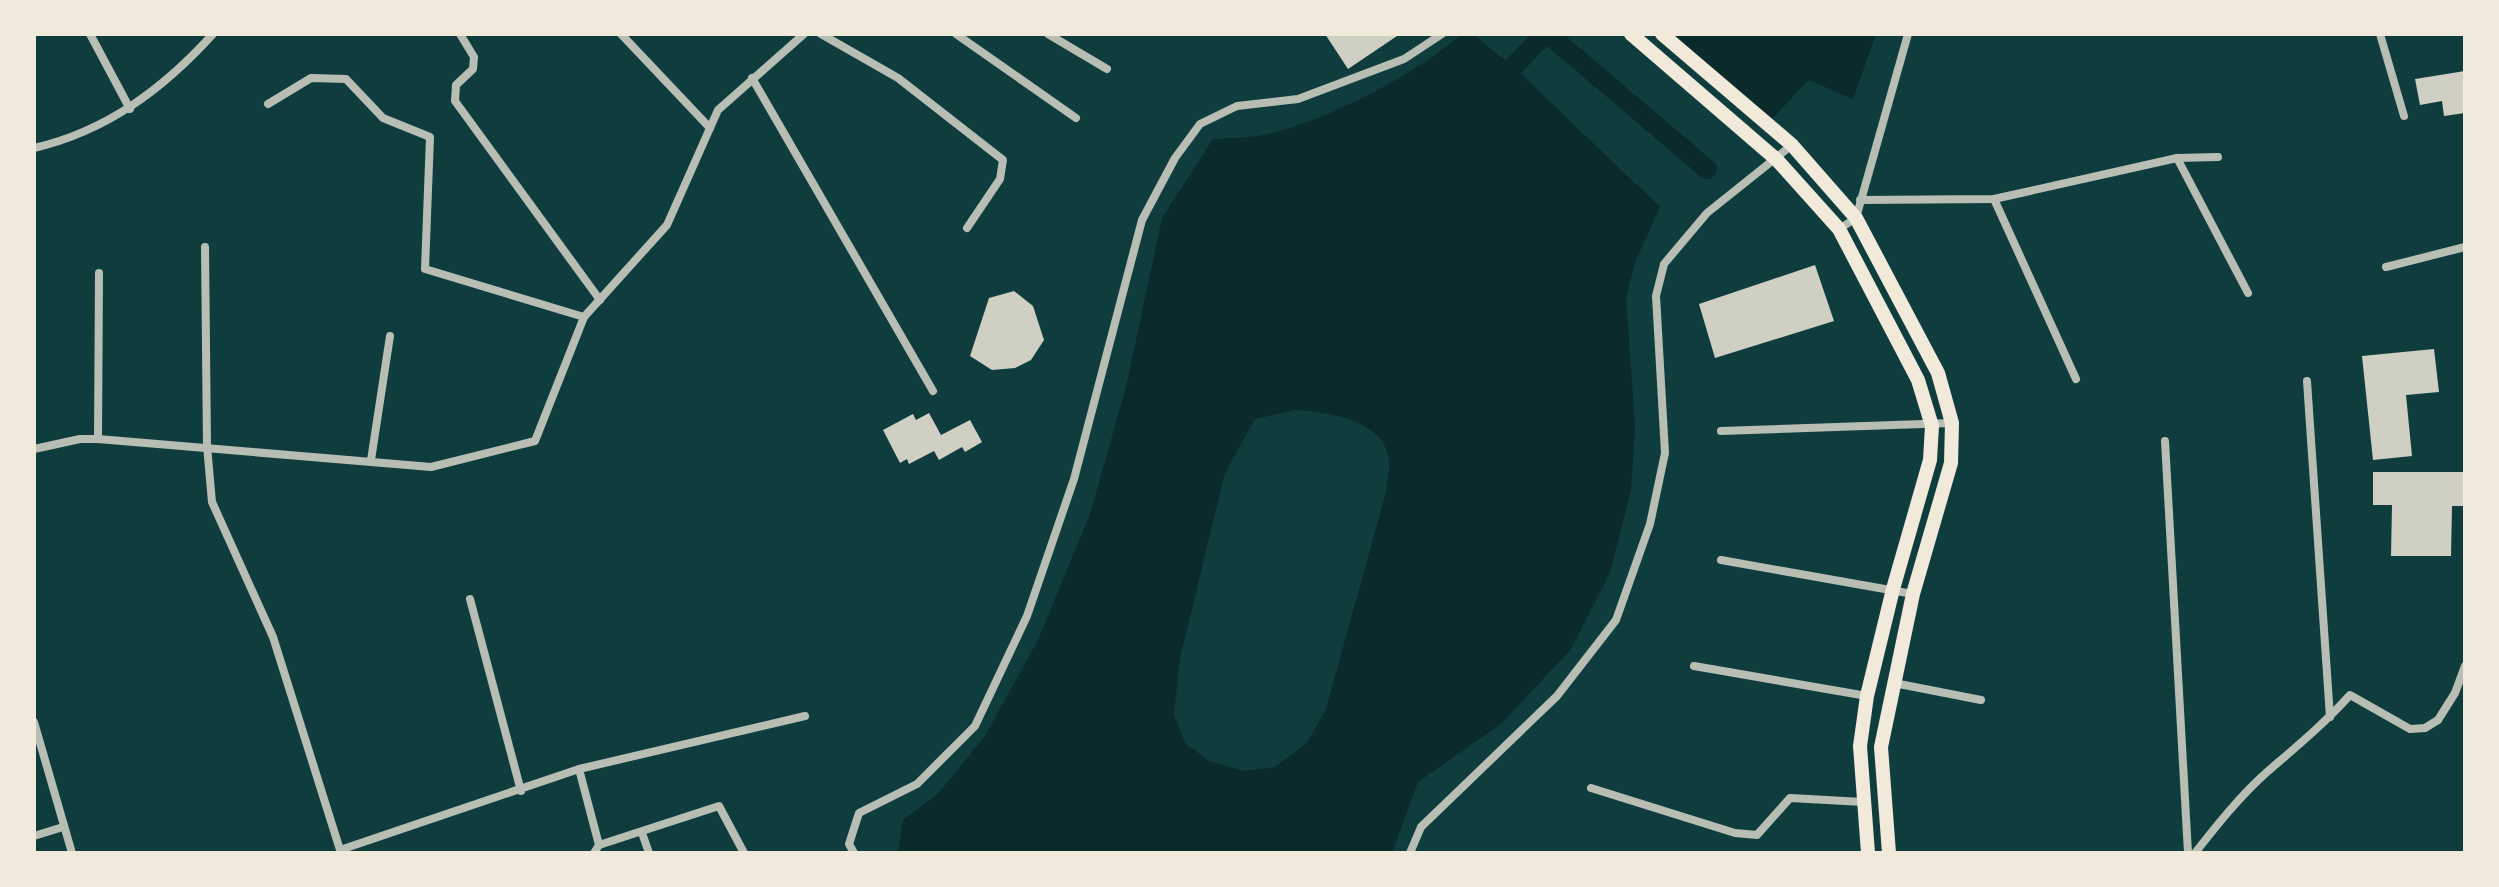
<svg xmlns="http://www.w3.org/2000/svg" width="2499" height="887" font-family="'Crimson Pro',serif">
<style>
.water{fill:#0a2a2b;fill-rule:evenodd}
.lines{fill:none;stroke-linecap:round;stroke-linejoin:round}
.canal{stroke:#0a2a2b;stroke-width:20}
.building{fill:#cfcfc3}
.minor{stroke:#b8beb3;stroke-width:8}
.primary{stroke:#f1e9da;stroke-width:14}
</style>
<rect width="100%" height="100%" fill="#0f3d3e"/>
<!-- water -->
<g class="water">
<path d="M 1462,34 L 1473,34 L 1518,71 L 1660,207 L 1636,260 L 1626,297 L 1635,428 L 1631,491 L 1610,573 L 1571,649 L 1501,724 L 1418,782 L 1392,853 L 898,853 L 903,820 L 938,794 L 985,736 L 1038,640 L 1090,514 L 1126,387 L 1162,218 L 1213,139 C 1230,138 1247,138 1263,135 C 1324,123 1416,74 1462,34 ZM 1295,410 C 1325,412 1385,419 1389,460 C 1390,470 1387,482 1386,492 L 1326,709 L 1307,743 L 1275,767 L 1243,771 L 1209,761 L 1185,743 L 1174,715 L 1180,658 L 1225,473 L 1255,419 Z"/>
<path d="M 1670,34 L 1876,34 L 1853,99 L 1809,80 L 1770,121 Z"/>
</g>
<g class="lines">
<!-- canal -->
<g class="canal">
<path d="M 1548,34 L 1707,169"/>
<path d="M 1513,67 L 1545,34"/>
</g>
</g>
<!-- building -->
<g class="building">
<path d="M 1325,34 L 1400,34 L 1348,69 Z"/>
<path d="M 2465,71 L 2465,113 L 2444,116 L 2442,101 L 2420,105 L 2415,79 Z"/>
<path d="M 1815,265 L 1834,321 L 1715,358 L 1699,304 Z"/>
<path d="M 1014,291 L 1033,306 L 1044,340 L 1031,360 L 1015,368 L 992,370 L 970,356 L 989,298 Z"/>
<path d="M 2434,349 L 2439,392 L 2406,395 L 2412,456 L 2373,460 L 2362,356 Z"/>
<path d="M 929,413 L 941,435 L 970,420 L 982,442 L 965,452 L 962,447 L 939,460 L 934,451 L 909,464 L 907,459 L 900,463 L 883,430 L 913,414 L 916,420 Z"/>
<path d="M 2373,472 L 2465,472 L 2465,506 L 2452,506 L 2451,556 L 2391,556 L 2392,505 L 2373,505 Z"/>
</g>
<g class="lines">
<!-- minor -->
<g class="minor">
<path d="M 90,34 L 130,109"/>
<path d="M 460,34 L 474,57 L 473,69 L 456,85 L 455,101 L 600,300"/>
<path d="M 621,34 L 710,128"/>
<path d="M 821,34 L 898,78 L 1003,160 L 1000,179 L 967,228"/>
<path d="M 956,34 L 1076,118"/>
<path d="M 1048,34 L 1107,69"/>
<path d="M 2380,34 L 2404,116"/>
<path d="M 752,78 L 933,391"/>
<path d="M 268,104 L 311,78 L 346,79 L 383,118 L 430,137 L 425,269 L 584,317"/>
<path d="M 34,148 C 107,131 163,89 213,34"/>
<path d="M 2177,158 L 2248,293"/>
<path d="M 1994,199 L 2076,379"/>
<path d="M 1860,200 L 1994,199 L 2177,158 L 2218,157"/>
<path d="M 1839,229 L 1856,218 L 1908,34"/>
<path d="M 205,247 L 207,446 L 212,502 L 273,637 L 341,853"/>
<path d="M 2386,267 L 2465,247"/>
<path d="M 2307,381 L 2330,717"/>
<path d="M 1721,431 L 1952,423"/>
<path d="M 98,439 L 99,273"/>
<path d="M 2165,441 L 2188,853"/>
<path d="M 34,449 L 80,439 L 98,439 L 431,467 L 535,441 L 584,317 L 667,225 L 718,110 L 804,34"/>
<path d="M 371,460 L 390,336"/>
<path d="M 1721,560 L 1913,594"/>
<path d="M 470,599 L 521,791"/>
<path d="M 1694,666 L 1867,696"/>
<path d="M 1894,683 L 1981,700"/>
<path d="M 34,722 L 72,853"/>
<path d="M 579,769 L 599,845"/>
<path d="M 1591,788 L 1735,833 L 1757,835 L 1790,798 L 1863,802"/>
<path d="M 642,833 L 649,853"/>
<path d="M 34,836 L 63,827"/>
<path d="M 340,850 L 579,769 L 805,716"/>
<path d="M 594,853 L 599,845 L 719,806 L 744,853"/>
<path d="M 854,853 L 849,844 L 859,813 L 917,784 L 975,726 L 1027,616 L 1074,479 L 1142,220 L 1175,158 L 1200,124 L 1237,106 L 1298,99 L 1404,59 L 1442,34"/>
<path d="M 1410,853 L 1421,827 L 1557,696 L 1616,620 L 1650,524 L 1665,453 L 1656,296 L 1664,264 L 1707,213 L 1792,145"/>
<path d="M 2195,853 C 2217,825 2240,796 2267,772 C 2296,747 2324,724 2350,695 L 2410,729 L 2425,728 L 2438,720 L 2455,693 L 2465,666"/>
</g>
<!-- primary -->
<g class="primary">
<path d="M 1631,34 L 1777,160 L 1839,229 L 1918,380 L 1932,426 L 1930,460 L 1893,589 L 1867,696 L 1860,746 L 1868,853"/>
<path d="M 1662,34 L 1792,145 L 1856,218 L 1938,373 L 1952,423 L 1951,463 L 1913,594 L 1881,747 L 1889,853"/>
</g>
</g>
<!-- border -->
<rect width="2499" height="887" fill="none" stroke="#f1e9da" stroke-width="72"/>
</svg>
